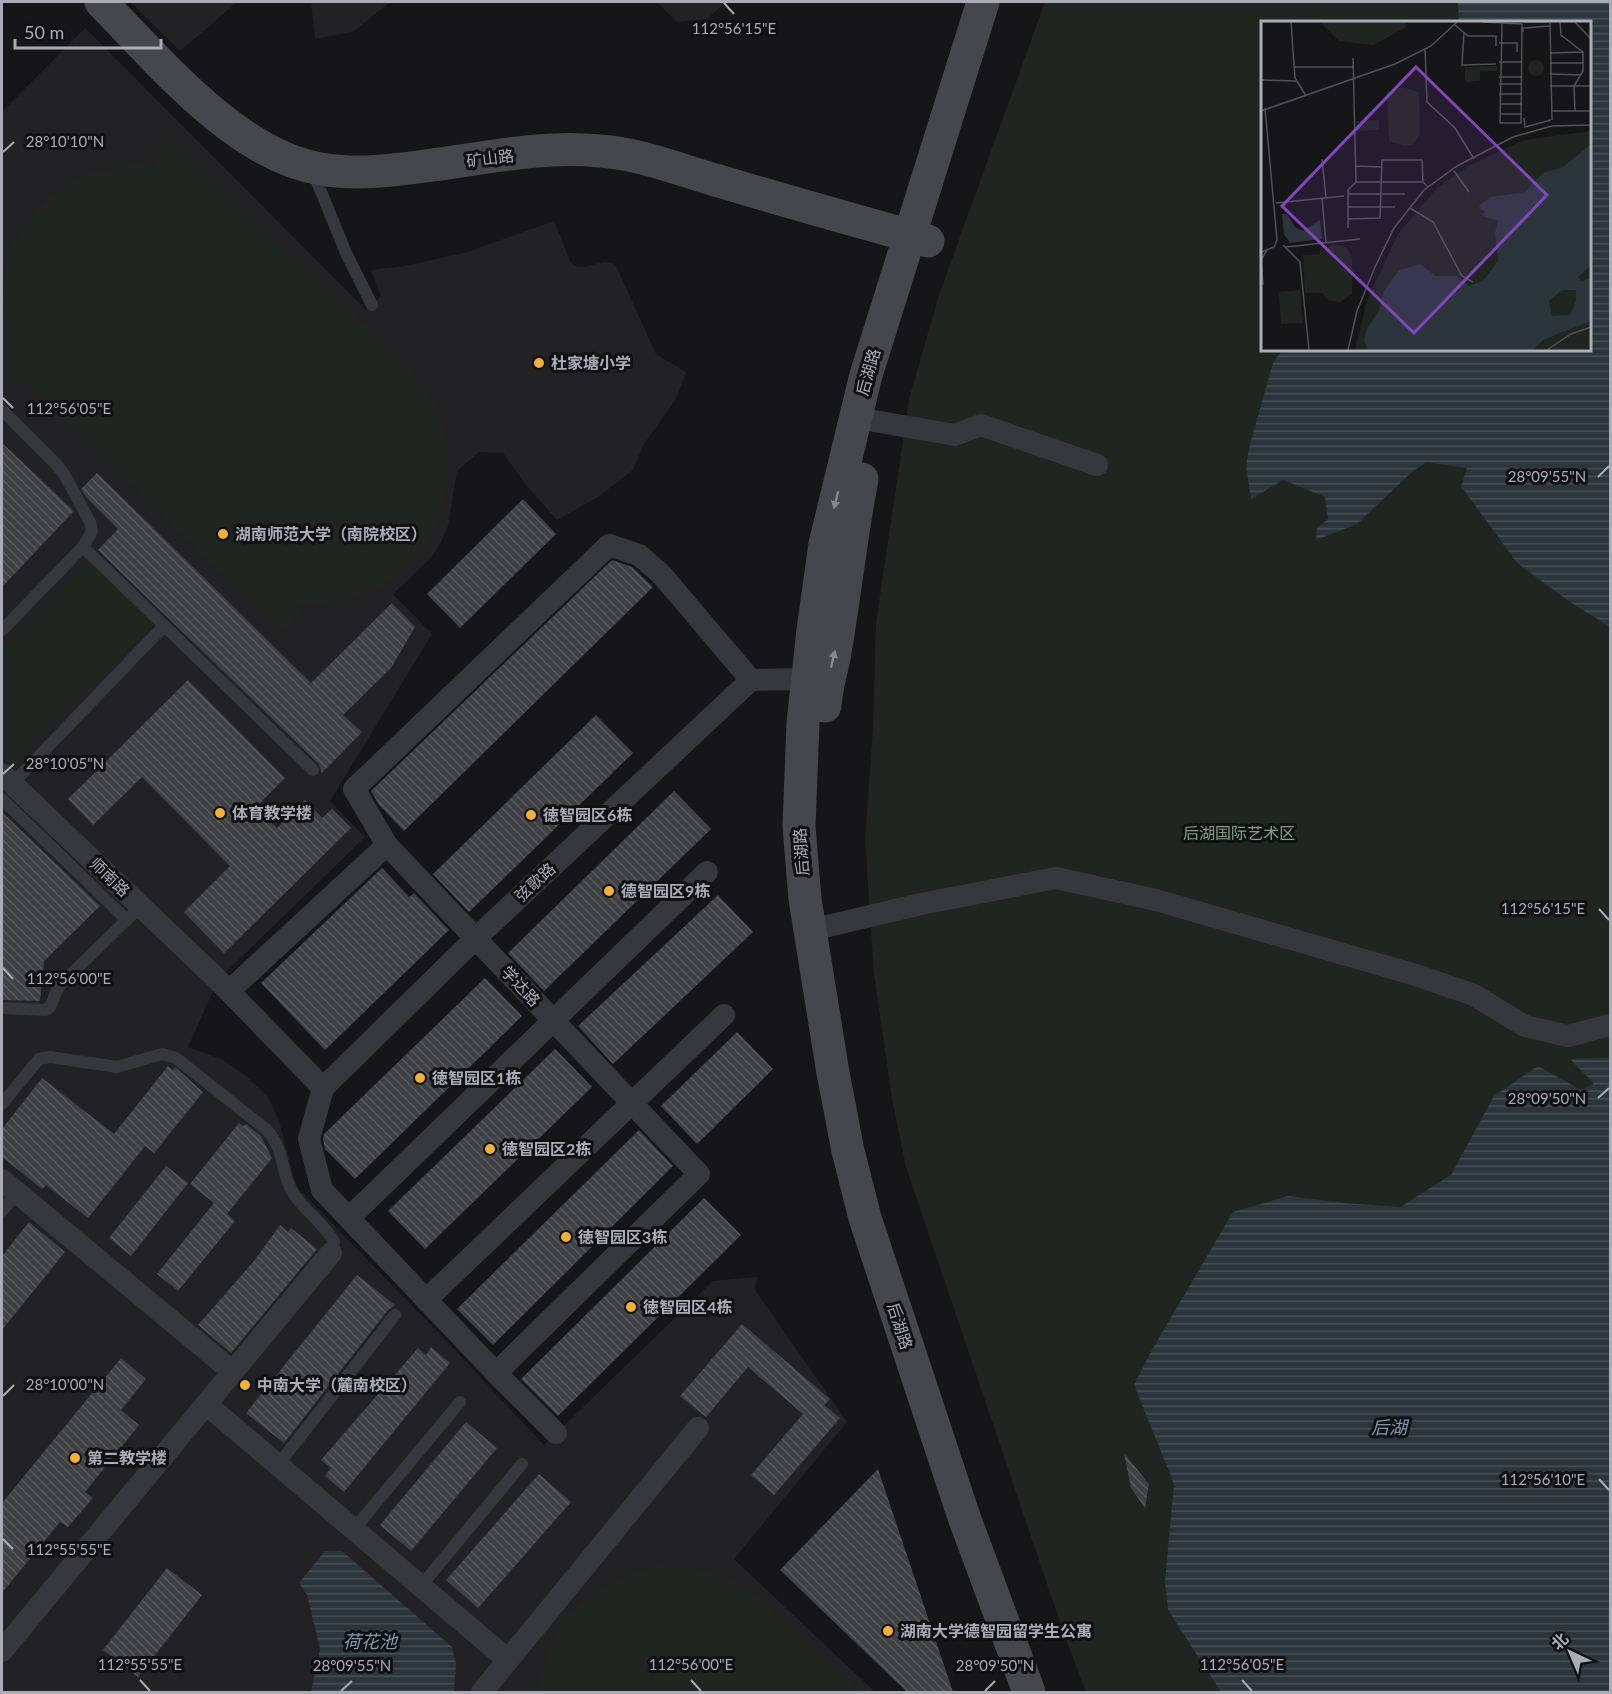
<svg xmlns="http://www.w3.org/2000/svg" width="1612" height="1694" font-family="Lato,'Noto Sans SC',sans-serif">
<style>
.built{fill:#222225}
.green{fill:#1e261f;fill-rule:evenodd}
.water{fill:url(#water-rules)}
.building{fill:url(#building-back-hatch)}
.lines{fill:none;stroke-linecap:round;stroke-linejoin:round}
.lane{stroke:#37383d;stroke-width:12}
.street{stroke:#37383d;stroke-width:22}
.secondary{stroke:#45474d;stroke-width:33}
.oneway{fill:#858993}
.ticks{fill:none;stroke:#a8adb8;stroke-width:2}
.poi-dot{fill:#f2b134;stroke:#111113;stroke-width:2}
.labels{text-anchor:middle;stroke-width:6;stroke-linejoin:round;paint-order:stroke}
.street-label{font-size:16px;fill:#a8adb8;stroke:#111113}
.poi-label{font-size:16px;font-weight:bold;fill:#a8adb8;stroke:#111113;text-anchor:start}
.park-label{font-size:16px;fill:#7fa381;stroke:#111113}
.water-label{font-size:18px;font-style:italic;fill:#7f9bb3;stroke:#111113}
.inset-road{fill:none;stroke:#505258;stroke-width:1.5}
.view{fill:#8446be;fill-opacity:0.15;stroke:#8446be;stroke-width:3}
.inset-edge{fill:none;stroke:#a8adb8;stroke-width:3}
.ticks-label{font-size:15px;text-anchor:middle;fill:#a8adb8;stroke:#111113;stroke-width:6;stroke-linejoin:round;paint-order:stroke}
</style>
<defs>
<pattern id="water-rules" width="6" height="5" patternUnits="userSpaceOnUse" patternTransform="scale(1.5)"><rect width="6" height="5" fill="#2c353c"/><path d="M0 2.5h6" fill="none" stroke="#485056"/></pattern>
<pattern id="building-back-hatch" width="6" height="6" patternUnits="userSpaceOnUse" patternTransform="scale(1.5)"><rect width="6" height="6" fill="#404145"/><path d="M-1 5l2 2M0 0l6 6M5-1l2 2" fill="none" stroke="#595a5e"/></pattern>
</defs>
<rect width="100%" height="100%" fill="#161618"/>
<!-- built -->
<g class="built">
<path d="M 130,2 L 251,2 L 236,3 L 180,51 Z"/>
<path d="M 311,2 L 390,2 L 353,32 L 315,39 Z"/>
<path d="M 657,2 L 726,2 L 707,19 L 677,22 Z"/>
<path d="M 85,28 L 366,310 L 381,296 L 371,270 L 404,266 L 468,252 L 554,221 L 570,261 L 575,266 L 582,267 L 605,262 L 612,263 L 617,268 L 656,354 L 686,372 L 676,399 L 644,444 L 633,470 L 598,497 L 557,520 L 526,485 L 503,453 L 479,452 L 457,471 L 448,526 L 441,542 L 431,558 L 393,594 L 432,634 L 330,801 L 365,837 L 218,980 L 188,1047 L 221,1059 L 245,1075 L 268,1097 L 279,1121 L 296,1186 L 453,1348 L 544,1445 L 713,1281 L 757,1277 L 755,1290 L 847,1422 L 734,1559 L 875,1692 L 2,1692 L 2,112 Z"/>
</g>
<!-- green -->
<g class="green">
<path d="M 1045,2 L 1610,2 L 1610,1692 L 1086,1692 L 1063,1631 L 906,1167 L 892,1099 L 874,974 L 865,839 L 873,728 L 876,623 L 909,399 L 939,295 ZM 1262,22 L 1590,22 L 1590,350 L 1262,350 Z"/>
<path d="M 171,135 L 412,372 C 421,384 432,395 438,409 C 468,480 437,568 363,595 C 341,603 318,604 295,604 L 302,611 L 282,632 L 2,361 L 2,316 L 4,318 C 4,297 2,274 9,253 C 12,244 19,234 25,225 C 55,181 105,160 157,166 L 149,157 Z"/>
<path d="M 88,560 L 154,623 L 16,766 L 2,752 L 2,650 Z"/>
<path d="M 654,1566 C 699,1566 724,1571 762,1599 L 861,1692 L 539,1692 C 546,1620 587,1586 654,1566 Z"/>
</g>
<!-- water -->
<g class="water">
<path d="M 1458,2 L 1610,2 L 1610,627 L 1570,602 L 1517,563 L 1461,486 L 1467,468 L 1426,462 L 1412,472 L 1357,524 L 1316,540 L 1317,528 L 1328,519 L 1325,497 L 1283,480 L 1251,499 L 1246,466 L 1250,444 L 1273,363 L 1282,350 L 1590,350 L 1590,22 L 1459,22 Z"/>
<path d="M 1610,1058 L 1610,1692 L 1221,1692 L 1168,1610 L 1165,1581 L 1174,1484 L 1134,1385 L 1153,1348 L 1233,1212 L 1288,1196 L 1344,1203 L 1400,1207 L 1451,1175 L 1494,1096 L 1538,1066 L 1581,1090 L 1594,1084 L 1570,1059 Z"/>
<path d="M 325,1551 L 342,1551 L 452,1647 L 456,1664 L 454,1692 L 311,1692 L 320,1649 L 307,1595 L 299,1583 Z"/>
</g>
<!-- building -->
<g class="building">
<path d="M 2,443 L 74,511 L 2,587 Z"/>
<path d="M 97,473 L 311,683 L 392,603 L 415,627 L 391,668 L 343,715 L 362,732 L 322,773 L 319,764 L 98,550 L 118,529 L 86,497 L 81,489 Z"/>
<path d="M 523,499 L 556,534 L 460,628 L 427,594 Z"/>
<path d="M 612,560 L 632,567 L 653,587 L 404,831 L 379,805 L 371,791 Z"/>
<path d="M 188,680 L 285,778 L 256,807 L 277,828 L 305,800 L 322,818 L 332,809 L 351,828 L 224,953 L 184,912 L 230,866 L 142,777 L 93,825 L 68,799 Z"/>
<path d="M 596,715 L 633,753 L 469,912 L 433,874 Z"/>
<path d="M 674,791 L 711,829 L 544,991 L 508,953 Z"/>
<path d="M 2,812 L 100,906 L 44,961 L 40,1001 L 2,1000 Z"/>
<path d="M 382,868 L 409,897 L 414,893 L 449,930 L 325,1050 L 261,983 Z"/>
<path d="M 718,895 L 753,932 L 613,1064 L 578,1026 Z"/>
<path d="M 485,978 L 522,1016 L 355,1179 L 325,1149 L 323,1139 L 324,1134 Z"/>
<path d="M 737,1032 L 773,1069 L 697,1144 L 661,1106 Z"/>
<path d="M 555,1049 L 592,1087 L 425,1249 L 388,1211 Z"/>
<path d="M 168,1066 L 173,1070 L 175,1067 L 203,1092 L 154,1153 L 145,1146 L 88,1218 L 46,1185 L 42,1189 L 2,1157 L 2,1129 L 42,1078 L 114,1134 Z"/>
<path d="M 239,1123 L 243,1126 L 246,1124 L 261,1136 L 272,1158 L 227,1214 L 235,1221 L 178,1291 L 157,1274 L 214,1203 L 190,1184 Z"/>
<path d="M 639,1130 L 673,1166 L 493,1345 L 457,1309 Z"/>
<path d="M 166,1166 L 188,1183 L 131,1256 L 109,1238 Z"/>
<path d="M 704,1198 L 741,1235 L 558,1416 L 521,1379 Z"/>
<path d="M 29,1222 L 65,1252 L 2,1330 L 2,1256 Z"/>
<path d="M 280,1225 L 288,1232 L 291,1228 L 317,1249 L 231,1353 L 198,1325 L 254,1261 Z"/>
<path d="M 357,1275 L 395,1305 L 388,1310 L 284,1443 L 246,1413 Z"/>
<path d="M 742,1324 L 830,1399 L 824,1405 L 840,1418 L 774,1495 L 751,1475 L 803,1414 L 748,1367 L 706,1417 L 680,1396 Z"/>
<path d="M 431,1347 L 450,1363 L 344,1492 L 325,1476 L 331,1468 L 321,1460 L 418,1348 L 426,1355 Z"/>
<path d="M 121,1358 L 146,1379 L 121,1410 L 139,1425 L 85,1492 L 93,1498 L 68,1527 L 60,1522 L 2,1593 L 2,1503 Z"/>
<path d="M 466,1422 L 497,1448 L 411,1551 L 380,1525 Z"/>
<path d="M 1124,1453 L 1149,1484 L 1145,1508 L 1131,1488 Z"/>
<path d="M 878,1469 L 953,1692 L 907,1692 L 780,1570 Z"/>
<path d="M 539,1474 L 571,1502 L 478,1608 L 446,1580 Z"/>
<path d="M 167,1568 L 202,1595 L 138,1677 L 103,1650 Z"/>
</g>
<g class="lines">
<!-- lane -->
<g class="lane">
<path d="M 313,172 L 346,253 L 372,305"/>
<path d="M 2,410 L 56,464 L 64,474 L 90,522 L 92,531 L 83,547 L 313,770"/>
<path d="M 2,630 L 83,547"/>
<path d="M 12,784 L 164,626"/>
<path d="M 2,799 L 127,920"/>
<path d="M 2,1008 L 45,1010 L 50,1007 L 58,988 L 63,982 L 141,906"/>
<path d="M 2,1104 L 39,1059 L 50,1057 L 117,1067 L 162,1054 L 176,1058 L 267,1130 C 285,1150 280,1170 292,1191 C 302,1210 323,1221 334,1242 L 331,1253"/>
<path d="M 2,1211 L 17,1193"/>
<path d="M 278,1465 L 395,1315"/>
<path d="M 354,1529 L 460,1402"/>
<path d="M 421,1586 L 522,1464"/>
</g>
<!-- street -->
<g class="street">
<path d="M 874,421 L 955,435 L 981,425 L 1097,465"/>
<path d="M 2,774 L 218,980 L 323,1088"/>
<path d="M 828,926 L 921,904 L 1056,878 L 1156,900 L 1416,975 L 1474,995 L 1525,1026 L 1568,1036 L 1610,1025"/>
<path d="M 229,991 L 387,845"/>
<path d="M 2,1180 L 233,1372"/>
<path d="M 349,1218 L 707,872"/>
<path d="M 426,1300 L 724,1015"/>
<path d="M 496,1373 L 699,1174 L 387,845 L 354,789 L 609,545 L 639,555 L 661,574 L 751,680 L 807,679"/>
<path d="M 206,1404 L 508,1660"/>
<path d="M 556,1433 L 496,1373 L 322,1190 L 309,1139 L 323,1088 L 476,938 L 751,680"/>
<path d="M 2,1651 L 331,1253"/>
<path d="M 482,1692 L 698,1428"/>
</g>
<!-- secondary -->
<g class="secondary">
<path d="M 101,2 C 158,60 237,156 321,169 C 355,175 390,171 425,166 C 482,159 542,145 600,151 C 642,154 679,170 719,181 C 788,202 858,221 928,241"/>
<path d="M 983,2 L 866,375 L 825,544 L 813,630 L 803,723 L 799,826 L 805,899 L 833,1073 L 848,1151 L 865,1218 L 964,1517 L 1029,1692"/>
<path d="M 825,706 C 826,687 832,670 835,652 C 845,594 851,536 862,479"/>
</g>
</g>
<!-- one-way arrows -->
<defs><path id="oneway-solid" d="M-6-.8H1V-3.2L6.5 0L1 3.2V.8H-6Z" transform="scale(1.5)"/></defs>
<g class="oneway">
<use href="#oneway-solid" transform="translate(836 500) rotate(104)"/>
<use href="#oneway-solid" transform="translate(833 659) rotate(-77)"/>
</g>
<!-- ticks -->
<path class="ticks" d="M 724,3 L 734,14M 3,152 L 14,142M 3,398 L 13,408M 1598,477 L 1609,466M 3,774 L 14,764M 1599,909 L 1609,920M 3,968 L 13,979M 1598,1098 L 1609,1088M 3,1396 L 14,1385M 1599,1479 L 1609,1490M 3,1539 L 13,1549M 140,1680 L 150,1691M 691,1680 L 701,1691M 1242,1680 L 1252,1691M 341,1691 L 352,1681M 985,1691 L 995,1681"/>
<!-- markers -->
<g class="poi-dot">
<circle cx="539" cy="363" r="6"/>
<circle cx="223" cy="534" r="6"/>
<circle cx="220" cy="813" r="6"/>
<circle cx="531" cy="815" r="6"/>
<circle cx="609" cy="891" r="6"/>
<circle cx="420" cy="1078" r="6"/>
<circle cx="490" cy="1149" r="6"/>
<circle cx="566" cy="1237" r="6"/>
<circle cx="631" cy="1307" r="6"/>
<circle cx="245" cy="1385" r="6"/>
<circle cx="75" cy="1458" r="6"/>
<circle cx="888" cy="1631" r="6"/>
</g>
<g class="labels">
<!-- street labels -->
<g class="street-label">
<text transform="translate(490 158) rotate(-7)" y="6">矿山路</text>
<text transform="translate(868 372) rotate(-74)" y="6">后湖路</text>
<text transform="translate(801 852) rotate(-94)" y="6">后湖路</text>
<text transform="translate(110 877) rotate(44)" y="6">师南路</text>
<text transform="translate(535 882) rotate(-43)" y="6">弦歌路</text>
<text transform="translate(521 986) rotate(47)" y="6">学达路</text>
<text transform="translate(900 1326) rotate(72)" y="6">后湖路</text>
</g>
<!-- poi labels -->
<g class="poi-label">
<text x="551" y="369">杜家塘小学</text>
<text x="235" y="540">湖南师范大学（南院校区）</text>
<text x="232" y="819">体育教学楼</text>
<text x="543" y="821">徳智园区6栋</text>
<text x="621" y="897">德智园区9栋</text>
<text x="432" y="1084">徳智园区1栋</text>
<text x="502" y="1155">徳智园区2栋</text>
<text x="578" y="1243">徳智园区3栋</text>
<text x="643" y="1313">徳智园区4栋</text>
<text x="257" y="1391">中南大学（麓南校区）</text>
<text x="87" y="1464">第二教学楼</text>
<text x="900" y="1637">湖南大学德智园留学生公寓</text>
</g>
<!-- park labels -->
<g class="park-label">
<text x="1239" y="839">后湖国际艺术区</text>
</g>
<!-- water labels -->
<g class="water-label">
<text x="1389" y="1434">后湖</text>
<text x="370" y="1648">荷花池</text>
</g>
</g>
<!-- overview -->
<g transform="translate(1261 21)">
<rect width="330" height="330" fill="#161618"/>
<path d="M267 47a8 8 0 1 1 16 0a8 8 0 1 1-16 0ZM 141,66 L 158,71 L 159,113 L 152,123 L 144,125 L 128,120 L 126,71 ZM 118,99 L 118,109 L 96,110 L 95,100 ZM 330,110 L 328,329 L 94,329 L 106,280 L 137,213 L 177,166 L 208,145 L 263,119 ZM 72,223 L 85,226 L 91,237 L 91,273 L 80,281 L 68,280 L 61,272 L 44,272 L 42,234 L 59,233 L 59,227 L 63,229 ZM 39,269 L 42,302 L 20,303 L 18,271 Z" fill="#1e261f"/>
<path d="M 59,1 L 146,1 L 144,7 L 112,24 L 78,20 ZM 236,45 L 236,50 L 219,50 L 219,60 L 204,61 L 204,46 Z" fill="#1e261f"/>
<path d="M 330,123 L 330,244 L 317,256 L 321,260 L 330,256 L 330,300 L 282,319 L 272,329 L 107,329 L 103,320 L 106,308 L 118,289 L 123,270 L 138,249 L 160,243 L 174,255 L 196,255 L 198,260 L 199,257 L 208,265 L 222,260 L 237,240 L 234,212 L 237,200 L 220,194 L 224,191 L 218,186 L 220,183 L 230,176 L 264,171 L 282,152 L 302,146 ZM 301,269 L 315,269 L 315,280 L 309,294 L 291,295 L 288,280 ZM 21,193 L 26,193 L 34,206 L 42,210 L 59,199 L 61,218 L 29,222 L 23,213 Z" fill="#2c353c" fill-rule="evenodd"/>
<path class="inset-road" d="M 30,1 L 34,57 L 45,75M 222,1 L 261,3 L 260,102 L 239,102 L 241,3M 263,1 L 285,1M 289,1 L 291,99M 299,1 L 300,14 L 322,31 L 322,50 L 313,65 L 314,90M 314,1 L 330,18M 194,4 L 207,15 L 235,15 L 235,25M 203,11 L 201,44 L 235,43M 262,11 L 262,7 L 289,5M 238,22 L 256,22 L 256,31M 164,27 L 166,81 L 194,107 L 213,138M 289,32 L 322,31M 92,37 L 95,161M 238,41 L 261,41M 289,42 L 322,42M 33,46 L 92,46M 289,53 L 320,54M 238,56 L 261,56M 0,59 L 35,60M 238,63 L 261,63M 289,65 L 330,65M 238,73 L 261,73M 239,83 L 261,83M 0,90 L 134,43 L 170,25 L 196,1M 290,90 L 330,90M 239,93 L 261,93M 263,97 L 264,106 L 290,99M 61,138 L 65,177M 95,145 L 120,146M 193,150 L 208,171M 95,161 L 162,161M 87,173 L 144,173M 61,177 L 65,222M 15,182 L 83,175M 87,186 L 134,186M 149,187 L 172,201 L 201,255 L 212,261M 87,198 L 119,197 L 121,139 L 161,139 L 162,161 L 167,166M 87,207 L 87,169 L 95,161M 22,224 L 39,241 L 48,329M 25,226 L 99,218M 0,231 L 13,226 L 16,219 L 4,87M 2,264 L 0,239 L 6,229M 87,329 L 96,290 L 114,246 L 133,207 L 163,169 L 196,145 L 252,116 L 291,105 L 330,104M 286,329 L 310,313 L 330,306"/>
<path class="view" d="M 155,46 L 286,174 L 153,312 L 21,185 Z"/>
<rect width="330" height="330" class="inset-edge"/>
</g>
<g class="ticks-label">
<text x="734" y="34">112°56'15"E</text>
<text x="65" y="147">28°10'10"N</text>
<text x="69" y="414">112°56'05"E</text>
<text x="1547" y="482">28°09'55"N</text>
<text x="65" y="769">28°10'05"N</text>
<text x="1543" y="914">112°56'15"E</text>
<text x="69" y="984">112°56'00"E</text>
<text x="1547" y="1104">28°09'50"N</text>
<text x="65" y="1390">28°10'00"N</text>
<text x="1543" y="1485">112°56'10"E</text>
<text x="69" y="1555">112°55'55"E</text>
<text x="140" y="1670">112°55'55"E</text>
<text x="691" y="1670">112°56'00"E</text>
<text x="1242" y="1670">112°56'05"E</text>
<text x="352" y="1671">28°09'55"N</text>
<text x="995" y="1671">28°09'50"N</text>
</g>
<!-- border -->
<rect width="1612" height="1694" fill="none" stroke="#a8adb8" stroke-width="6"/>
<!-- north arrow -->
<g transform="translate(1570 1652) rotate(316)" stroke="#111113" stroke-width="4.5" paint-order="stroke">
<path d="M0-4.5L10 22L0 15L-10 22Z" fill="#a8adb8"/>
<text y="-9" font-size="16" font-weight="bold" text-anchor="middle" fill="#a8adb8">北</text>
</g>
<!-- scale -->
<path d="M15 39v9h146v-9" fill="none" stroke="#a8adb8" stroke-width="3"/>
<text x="24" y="39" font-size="18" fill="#a8adb8" stroke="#111113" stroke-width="4.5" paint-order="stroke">50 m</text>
</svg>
